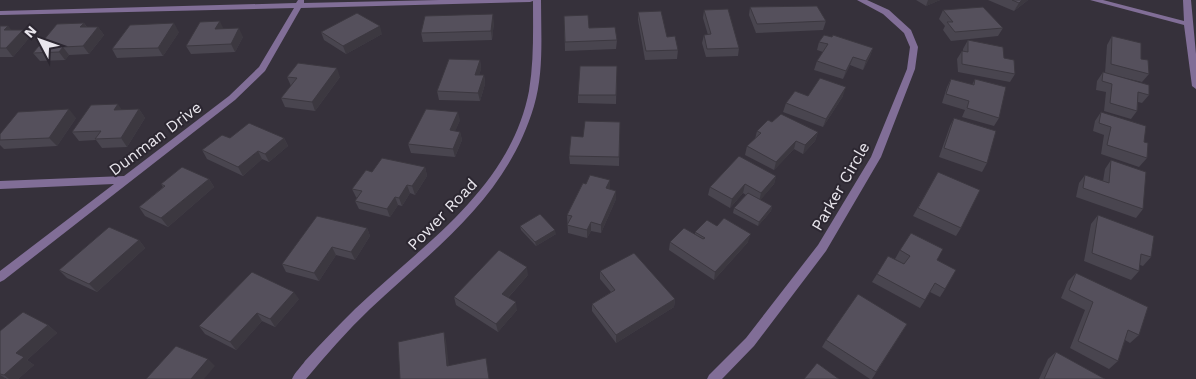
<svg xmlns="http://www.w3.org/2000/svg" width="1196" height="379" font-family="'Work Sans',sans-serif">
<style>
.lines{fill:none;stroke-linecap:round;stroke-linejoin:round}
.minor{fill:#816e97;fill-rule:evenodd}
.wall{fill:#49454f}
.shaded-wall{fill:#3c3840}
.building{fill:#55505c;stroke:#3c3840}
.labels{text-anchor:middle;stroke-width:4;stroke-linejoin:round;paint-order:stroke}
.street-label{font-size:16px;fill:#e9e6ed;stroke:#2c2731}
</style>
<rect width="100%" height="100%" fill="#36313b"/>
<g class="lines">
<!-- minor -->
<g class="minor">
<path d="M 298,0 L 304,0 L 304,3 L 439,0 L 541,0 C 541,35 544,72 534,106 C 507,197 436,247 370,309 C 347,331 326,355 306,379 L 292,379 C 295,372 301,367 305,361 C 321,343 338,326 355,309 C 422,245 510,189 529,91 C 534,61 533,31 533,1 L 530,2 L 301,8 L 265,71 L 235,100 L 4,280 L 0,282 L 0,271 L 114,184 L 0,189 L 0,181 L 124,176 L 229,96 L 259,67 L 294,8 L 0,15 L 0,11 L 296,3 Z"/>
<path d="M 857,0 L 867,0 L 889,10 L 911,30 L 918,47 L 915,69 L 881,157 L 826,251 L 754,346 L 722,379 L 707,379 L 709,375 L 746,338 L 818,245 L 871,157 L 907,69 L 910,47 L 904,33 L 883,14 Z"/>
<path d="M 1090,0 L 1103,0 L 1184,21 L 1183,0 L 1191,0 L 1196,54 L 1196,89 L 1192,86 L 1184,25 Z"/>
</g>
</g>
<!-- wall -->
<g class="wall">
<path d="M 916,0 L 940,0 L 926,6 Z"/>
<path d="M 988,0 L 1028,0 L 1014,11 Z"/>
<path d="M 750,7 L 826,21 L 823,30 L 756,33 L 749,15 Z"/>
<path d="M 704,10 L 739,48 L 738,56 L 706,57 L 702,43 L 704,35 L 708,35 L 703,18 Z"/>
<path d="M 943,10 L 1003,28 L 998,36 L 951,41 L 943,30 L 945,26 L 939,19 Z"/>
<path d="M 638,12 L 667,37 L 678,50 L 677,59 L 645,60 L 638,20 Z"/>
<path d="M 564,16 L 589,28 L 617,40 L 616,49 L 565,51 Z"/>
<path d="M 494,22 L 492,40 L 423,42 L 421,33 Z"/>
<path d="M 84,23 L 87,27 L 98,27 L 104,35 L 89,54 L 69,55 L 65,60 L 40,61 L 33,53 Z"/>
<path d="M 0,26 L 8,26 L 11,30 L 23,30 L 29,38 L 13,57 L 0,57 Z"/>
<path d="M 223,29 L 243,37 L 235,52 L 191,54 L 186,46 Z"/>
<path d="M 179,32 L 163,56 L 117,58 L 112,49 Z"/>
<path d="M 321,32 L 382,34 L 346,54 L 324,40 Z"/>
<path d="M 1112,36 L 1141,59 L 1149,74 L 1142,82 L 1105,73 L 1107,45 Z"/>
<path d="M 832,37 L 873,48 L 870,56 L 863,70 L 850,65 L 843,79 L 814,70 L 817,61 L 823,52 L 817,50 L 819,42 Z"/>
<path d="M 968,40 L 1015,74 L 1010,82 L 958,72 L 957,59 L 962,51 L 963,51 L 963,49 Z"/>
<path d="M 480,60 L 481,69 L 479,75 L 484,75 L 485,84 L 480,101 L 439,100 L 437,91 Z"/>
<path d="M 617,66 L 616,104 L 578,103 L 578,95 Z"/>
<path d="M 1103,72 L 1149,95 L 1142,103 L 1138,102 L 1137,111 L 1131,119 L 1104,111 L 1106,92 L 1096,90 L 1097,81 Z"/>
<path d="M 287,77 L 340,77 L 315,111 L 285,107 L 281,98 L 291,86 Z"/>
<path d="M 951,79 L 972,85 L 975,79 L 999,118 L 994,126 L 962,117 L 965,110 L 942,103 L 947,87 Z"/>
<path d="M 808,96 L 843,96 L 823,127 L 783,112 L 786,103 Z"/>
<path d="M 139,109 L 145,118 L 127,147 L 102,148 L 96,140 L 79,141 L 72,132 L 122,110 Z"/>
<path d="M 1101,112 L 1144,142 L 1147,158 L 1139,167 L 1101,154 L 1104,135 L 1093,131 L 1095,121 Z"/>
<path d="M 76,118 L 57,146 L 4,149 L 0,145 L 0,134 Z"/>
<path d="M 954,118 L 987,163 L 982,172 L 939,157 L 950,126 Z"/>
<path d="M 460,120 L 455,131 L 460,132 L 462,140 L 455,157 L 411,153 L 408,144 Z"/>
<path d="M 620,122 L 619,166 L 570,164 L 569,156 L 583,137 Z"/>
<path d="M 772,122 L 818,132 L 815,141 L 803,154 L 794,149 L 774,170 L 745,155 L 747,146 L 755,139 L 757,131 Z"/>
<path d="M 230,138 L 284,138 L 288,146 L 269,162 L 262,159 L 243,176 L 207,159 L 202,150 Z"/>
<path d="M 1111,160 L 1143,209 L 1136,218 L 1076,197 L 1079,183 L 1085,175 L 1103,181 L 1105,169 Z"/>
<path d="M 425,167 L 427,176 L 415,195 L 410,193 L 402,206 L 398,205 L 390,217 L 359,209 L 355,201 L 357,198 L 356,197 L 352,189 L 372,172 Z"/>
<path d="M 938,172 L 961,228 L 956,236 L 913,216 Z"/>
<path d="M 776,176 L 774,184 L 760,200 L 772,206 L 771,211 L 758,226 L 733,213 L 734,208 L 746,195 L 743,193 L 730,208 L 708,195 L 710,187 Z"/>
<path d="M 209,179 L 214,187 L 168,227 L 145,216 L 139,207 L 163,187 L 161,184 Z"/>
<path d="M 610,189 L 616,191 L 616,199 L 601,233 L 591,231 L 587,238 L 568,233 L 567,215 Z"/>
<path d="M 1098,215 L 1151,257 L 1143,266 L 1140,265 L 1139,271 L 1131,280 L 1084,261 L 1091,224 Z"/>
<path d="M 520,226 L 556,234 L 536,246 L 521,230 Z"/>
<path d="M 717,226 L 748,242 L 714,280 L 669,250 L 670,242 L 695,234 L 695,232 Z"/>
<path d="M 367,228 L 370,236 L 355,260 L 336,255 L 319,281 L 286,272 L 282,264 Z"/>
<path d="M 139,240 L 145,248 L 97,292 L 67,278 L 59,270 Z"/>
<path d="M 900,250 L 937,260 L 945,289 L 940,297 L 930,292 L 920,308 L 872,282 L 877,274 L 904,264 L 895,259 Z"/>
<path d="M 600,271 L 675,299 L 674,307 L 616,343 L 592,311 L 592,304 L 611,292 L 600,279 Z"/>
<path d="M 1076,273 L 1139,335 L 1130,343 L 1125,340 L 1118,361 L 1109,369 L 1070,348 L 1085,310 L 1061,298 L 1068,281 Z"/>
<path d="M 528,275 L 508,298 L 517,310 L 498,332 L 456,305 L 454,297 Z"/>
<path d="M 299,299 L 275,327 L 262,321 L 236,350 L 205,334 L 199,326 Z"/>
<path d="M 907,324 L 872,379 L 870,379 L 822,347 L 826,340 Z"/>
<path d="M 48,325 L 57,333 L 27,360 L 34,365 L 18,379 L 7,379 L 5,378 L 4,379 L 0,379 L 0,331 Z"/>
<path d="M 1056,352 L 1105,379 L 1039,379 L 1048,359 Z"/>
</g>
<!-- shaded-wall -->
<g class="shaded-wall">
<path d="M 928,0 L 940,0 L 926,6 Z"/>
<path d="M 1022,0 L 1028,0 L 1014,11 L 1019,3 Z"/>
<path d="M 493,14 L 494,22 L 492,40 L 491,31 Z"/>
<path d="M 220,21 L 224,30 L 215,29 Z"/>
<path d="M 84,23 L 89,31 L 80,27 Z"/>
<path d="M 174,23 L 179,32 L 163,56 L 158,48 Z"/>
<path d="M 8,26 L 15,34 L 4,30 Z"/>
<path d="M 380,26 L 382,34 L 346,54 L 343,46 Z"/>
<path d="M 98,27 L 104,35 L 89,54 L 83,46 Z"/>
<path d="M 239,28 L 243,37 L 235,52 L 231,44 Z"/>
<path d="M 23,30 L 29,38 L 13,57 L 6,48 Z"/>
<path d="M 63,47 L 69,55 L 65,60 L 59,52 Z"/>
<path d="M 873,48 L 870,56 L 863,70 L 866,61 Z"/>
<path d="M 853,57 L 850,65 L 843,79 L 846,71 Z"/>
<path d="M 480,60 L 481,69 L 477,83 L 475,75 Z"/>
<path d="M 337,68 L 340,77 L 315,111 L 312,102 Z"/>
<path d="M 484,75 L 485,84 L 480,101 L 478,93 Z"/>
<path d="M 846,87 L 843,96 L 823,127 L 826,119 Z"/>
<path d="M 118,104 L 124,113 L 114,110 Z"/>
<path d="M 69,109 L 76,118 L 57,146 L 49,138 Z"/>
<path d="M 139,109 L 145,118 L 127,147 L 121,138 Z"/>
<path d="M 458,112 L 460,120 L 452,139 L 450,130 Z"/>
<path d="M 460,132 L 462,140 L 455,157 L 453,149 Z"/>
<path d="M 818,132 L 815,141 L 803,154 L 805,145 Z"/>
<path d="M 284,138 L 288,146 L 269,162 L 265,154 Z"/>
<path d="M 796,141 L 794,149 L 774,170 L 776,162 Z"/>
<path d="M 258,151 L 262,159 L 243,176 L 238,167 Z"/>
<path d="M 425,167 L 427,176 L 415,195 L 412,186 Z"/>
<path d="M 776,176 L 774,184 L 759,202 L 761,193 Z"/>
<path d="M 209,179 L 214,187 L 168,227 L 161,218 Z"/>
<path d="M 610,180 L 610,189 L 606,197 L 606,188 Z"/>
<path d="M 745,184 L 743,193 L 730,208 L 732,199 Z"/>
<path d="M 407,185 L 410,193 L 402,206 L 399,198 Z"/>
<path d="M 616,191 L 616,199 L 601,233 L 601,225 Z"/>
<path d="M 395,197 L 398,205 L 390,217 L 387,209 Z"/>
<path d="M 772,206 L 771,211 L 758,226 L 759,222 Z"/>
<path d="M 591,222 L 591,231 L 587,238 L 587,230 Z"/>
<path d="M 367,228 L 370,236 L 355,260 L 351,252 Z"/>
<path d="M 555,230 L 556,234 L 536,246 L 535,242 Z"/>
<path d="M 751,234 L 748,242 L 714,280 L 715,272 Z"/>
<path d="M 139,240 L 145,248 L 97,292 L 89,284 Z"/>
<path d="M 332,247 L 336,255 L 319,281 L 314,273 Z"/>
<path d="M 527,267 L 528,275 L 504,302 L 502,294 Z"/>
<path d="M 294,292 L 299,299 L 275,327 L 270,319 Z"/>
<path d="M 675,299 L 674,307 L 616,343 L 616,335 Z"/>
<path d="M 516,302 L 517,310 L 498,332 L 496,324 Z"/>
<path d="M 257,313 L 262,321 L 236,350 L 230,342 Z"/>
<path d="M 48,325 L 57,333 L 27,360 L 34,365 L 18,379 L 9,379 L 4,375 L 16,353 Z"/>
<path d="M 444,332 L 446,340 L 450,374 L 447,366 Z"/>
<path d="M 208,359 L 215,366 L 204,379 L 191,379 Z"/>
<path d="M 0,375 L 5,378 L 4,379 L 0,379 Z"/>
</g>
<!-- building -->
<g class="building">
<path d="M 1012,0 L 1022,0 L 1019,3 Z"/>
<path d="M 817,6 L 826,21 L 757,24 L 750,7 Z"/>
<path d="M 983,7 L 1003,28 L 955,32 L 947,22 L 953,22 L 943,10 Z"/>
<path d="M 728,9 L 739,48 L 707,49 L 704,35 L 711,34 L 704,10 Z"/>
<path d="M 661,11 L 667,37 L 675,36 L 678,50 L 646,51 L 638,12 Z"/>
<path d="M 357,13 L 380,26 L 343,46 L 321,32 Z"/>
<path d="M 493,14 L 491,31 L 421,33 L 425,16 Z"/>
<path d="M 588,15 L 589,28 L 615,27 L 617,40 L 565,42 L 564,16 Z"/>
<path d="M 220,21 L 215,29 L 239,28 L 231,44 L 186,46 L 200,22 Z"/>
<path d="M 84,23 L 80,27 L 98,27 L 83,46 L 63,47 L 59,52 L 33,53 L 57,24 Z"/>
<path d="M 174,23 L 158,48 L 112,49 L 130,25 Z"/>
<path d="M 0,26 L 8,26 L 4,30 L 23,30 L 6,48 L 0,48 Z"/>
<path d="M 824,35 L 832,37 L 833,35 L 873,48 L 866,61 L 853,57 L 846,71 L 817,61 L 828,44 L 819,42 Z"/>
<path d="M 1112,36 L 1141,43 L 1141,59 L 1148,60 L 1149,74 L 1111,64 Z"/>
<path d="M 968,40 L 1003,47 L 1004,58 L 1014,60 L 1015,74 L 962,64 L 962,51 L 968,52 Z"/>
<path d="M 449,59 L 480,60 L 475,75 L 484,75 L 478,93 L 437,91 Z"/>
<path d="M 298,63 L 337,68 L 312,102 L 281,98 L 297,78 L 287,77 Z"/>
<path d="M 580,66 L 617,66 L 616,95 L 578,95 Z"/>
<path d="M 1103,72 L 1149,85 L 1149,95 L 1138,92 L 1137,111 L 1110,103 L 1112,84 L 1102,81 Z"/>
<path d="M 820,78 L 846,87 L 826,119 L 786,103 L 795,91 L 808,96 Z"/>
<path d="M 951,79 L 974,85 L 975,79 L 1006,87 L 999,118 L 967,108 L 969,101 L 946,94 Z"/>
<path d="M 118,104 L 114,110 L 139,109 L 121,138 L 95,139 L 101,131 L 72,132 L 91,105 Z"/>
<path d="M 69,109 L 49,138 L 0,140 L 0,134 L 18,112 Z"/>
<path d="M 426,109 L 458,112 L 450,130 L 460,132 L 453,149 L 408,144 Z"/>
<path d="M 1101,112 L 1146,126 L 1144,142 L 1148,143 L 1147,158 L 1107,145 L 1111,127 L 1099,123 Z"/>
<path d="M 781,114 L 818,132 L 805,145 L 796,141 L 776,162 L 747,146 L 761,133 L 757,131 L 768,120 L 772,122 Z"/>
<path d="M 954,118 L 996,131 L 987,163 L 944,148 Z"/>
<path d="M 585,121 L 620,122 L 619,157 L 569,156 L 571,136 L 583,137 Z"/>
<path d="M 249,123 L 284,138 L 265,154 L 258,151 L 238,167 L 202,150 L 222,135 L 230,138 Z"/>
<path d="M 739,156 L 776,176 L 761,193 L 745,184 L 732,199 L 710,187 Z"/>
<path d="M 382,158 L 425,167 L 412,186 L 407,185 L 399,198 L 395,197 L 387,209 L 355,201 L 362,191 L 352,189 L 366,170 L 372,172 Z"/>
<path d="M 1111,160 L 1146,172 L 1143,209 L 1083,188 L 1085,175 L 1109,183 Z"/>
<path d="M 182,167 L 209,179 L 161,218 L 139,207 L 165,186 L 161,184 Z"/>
<path d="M 938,172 L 980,190 L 961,228 L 918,208 Z"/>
<path d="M 590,175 L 610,180 L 606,188 L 616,191 L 601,225 L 591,222 L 587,230 L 567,225 L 572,216 L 567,215 L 583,183 L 586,184 Z"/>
<path d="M 748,193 L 772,206 L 759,222 L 734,208 Z"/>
<path d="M 540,214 L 555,230 L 535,242 L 520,226 Z"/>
<path d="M 1098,215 L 1154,236 L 1151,257 L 1141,254 L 1139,271 L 1092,253 Z"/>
<path d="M 317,216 L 367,228 L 351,252 L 332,247 L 314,273 L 282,264 Z"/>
<path d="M 724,218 L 751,234 L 715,272 L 670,242 L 684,228 L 703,239 L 705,238 L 695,232 L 707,220 L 717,226 Z"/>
<path d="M 109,227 L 139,240 L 89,284 L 59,270 Z"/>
<path d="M 911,233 L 943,249 L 937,260 L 956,270 L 945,289 L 935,283 L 925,300 L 877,274 L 888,256 L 904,264 L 910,256 L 900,250 Z"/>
<path d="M 499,250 L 527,267 L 502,294 L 516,302 L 496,324 L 454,297 Z"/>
<path d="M 634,253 L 675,299 L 616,335 L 592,304 L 615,290 L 600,271 Z"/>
<path d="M 252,272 L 294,292 L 270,319 L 257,313 L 230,342 L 199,326 Z"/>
<path d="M 1076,273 L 1148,307 L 1139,335 L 1128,330 L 1118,361 L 1078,341 L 1093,302 L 1069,290 Z"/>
<path d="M 858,294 L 907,324 L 876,372 L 826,340 Z"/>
<path d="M 23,312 L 48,325 L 16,353 L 24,357 L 4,375 L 0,374 L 0,331 Z"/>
<path d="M 444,332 L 447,366 L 486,358 L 489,379 L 400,379 L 398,342 Z"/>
<path d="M 176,346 L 208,359 L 191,379 L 146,379 Z"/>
<path d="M 1056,352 L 1105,379 L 1044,379 Z"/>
<path d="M 817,363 L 839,379 L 804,379 Z"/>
</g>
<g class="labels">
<!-- street labels -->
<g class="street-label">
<text transform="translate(155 138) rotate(-37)" y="6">Dunman Drive</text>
<text transform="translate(840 186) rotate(-60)" y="6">Parker Circle</text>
<text transform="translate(442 214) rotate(-46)" y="6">Power Road</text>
</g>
</g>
<!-- north arrow -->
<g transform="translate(40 40) rotate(311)" stroke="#2c2731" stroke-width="4" paint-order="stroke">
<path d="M0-4L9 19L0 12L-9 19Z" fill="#e9e6ed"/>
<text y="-8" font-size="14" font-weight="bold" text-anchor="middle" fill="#e9e6ed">N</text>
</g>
</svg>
